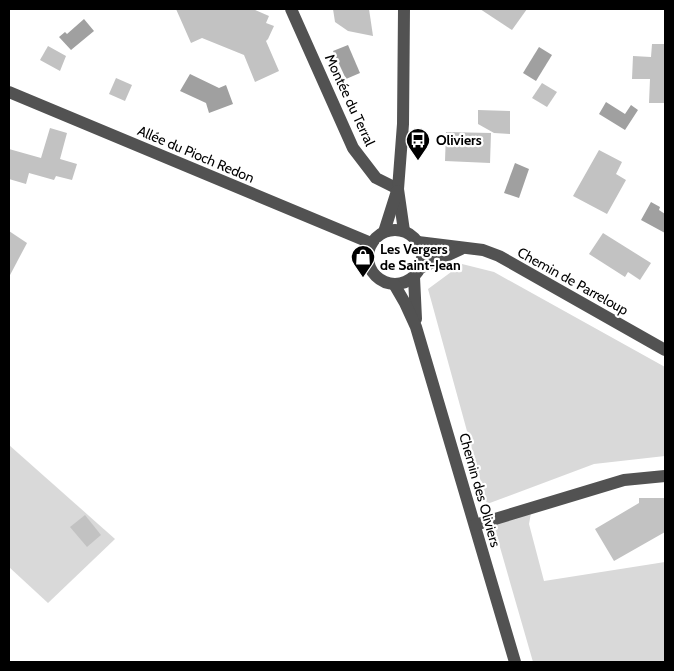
<svg xmlns="http://www.w3.org/2000/svg" width="674" height="671" font-family="Cabin,sans-serif">
<style>
.green{fill:#d9d9d9}
.water{fill:#a0a0a0}
.building{fill:#c2c2c2}
.lines{fill:none;stroke-linecap:round;stroke-linejoin:round}
.minor{stroke:#525252;stroke-width:12}
.labels{text-anchor:middle;stroke-width:4.5;stroke-linejoin:round;paint-order:stroke}
.street-label{font-size:14px;fill:#000;stroke:#fff}
.poi-label{font-size:14px;font-weight:bold;fill:#000;stroke:#fff;text-anchor:start}
</style>
<rect width="100%" height="100%" fill="#fff"/>
<!-- green -->
<g class="green">
<path d="M 462,264 L 494,272 L 665,367 L 665,456 L 594,464 L 487,504 L 428,289 Z"/>
<path d="M 9,445 L 115,539 L 48,603 L 9,567 Z"/>
<path d="M 531,513 L 529,524 L 544,581 L 665,562 L 665,662 L 533,662 L 493,523 Z"/>
</g>
<!-- water -->
<g class="water">
<path d="M 84,19 L 94,31 L 71,50 L 59,37 L 65,32 L 67,34 Z"/>
<path d="M 348,45 L 360,73 L 346,79 L 333,51 Z"/>
<path d="M 539,47 L 552,55 L 536,81 L 523,73 Z"/>
<path d="M 190,74 L 219,88 L 226,85 L 233,104 L 209,113 L 206,103 L 180,91 Z"/>
<path d="M 606,102 L 625,114 L 631,105 L 638,110 L 625,130 L 599,114 Z"/>
<path d="M 515,163 L 529,169 L 519,198 L 504,193 Z"/>
<path d="M 651,202 L 660,207 L 659,210 L 665,214 L 665,233 L 641,220 Z"/>
</g>
<!-- building -->
<g class="building">
<path d="M 176,9 L 253,9 L 269,16 L 266,23 L 274,26 L 268,39 L 266,41 L 279,71 L 255,82 L 244,55 L 202,38 L 191,43 Z"/>
<path d="M 333,9 L 369,9 L 373,36 L 348,31 L 335,22 Z"/>
<path d="M 480,9 L 527,9 L 512,30 Z"/>
<path d="M 652,44 L 665,44 L 665,103 L 649,103 L 650,79 L 632,79 L 633,56 L 651,57 Z"/>
<path d="M 48,46 L 66,56 L 60,71 L 40,60 Z"/>
<path d="M 116,78 L 132,85 L 125,101 L 109,94 Z"/>
<path d="M 542,83 L 557,92 L 547,107 L 532,98 Z"/>
<path d="M 478,110 L 510,111 L 510,134 L 494,133 L 478,124 Z"/>
<path d="M 50,128 L 67,133 L 60,159 L 77,164 L 72,180 L 56,176 L 54,180 L 29,173 L 26,184 L 9,179 L 9,149 L 41,158 Z"/>
<path d="M 446,132 L 491,133 L 490,163 L 445,161 Z"/>
<path d="M 599,150 L 622,162 L 616,174 L 626,180 L 607,214 L 573,196 Z"/>
<path d="M 9,231 L 27,243 L 9,277 Z"/>
<path d="M 603,233 L 651,263 L 640,280 L 628,272 L 625,277 L 589,254 Z"/>
<path d="M 639,498 L 665,498 L 665,532 L 614,561 L 595,529 L 639,503 Z"/>
<path d="M 85,515 L 101,535 L 87,547 L 70,527 Z"/>
</g>
<g class="lines">
<!-- minor -->
<g class="minor">
<path d="M 291,9 L 353,148 L 376,178 L 398,189"/>
<path d="M 9,92 L 371,243"/>
<circle cx="395" cy="257" r="27"/>
<path d="M 404,231 L 398,189 L 403,124 L 404,9"/>
<path d="M 384,232 L 397,191"/>
<path d="M 418,242 L 483,250 L 499,256 L 665,350"/>
<path d="M 420,268 L 461,249"/>
<path d="M 414,277 L 416,319"/>
<path d="M 394,284 L 405,303 L 416,327 L 515,662"/>
<path d="M 475,525 L 624,480 L 665,476"/>
</g>
</g>
<!-- icons -->
<defs>
<g id="bus-pin" transform="scale(1.25)"><path d="M0 17L-7.5 6A9.5 9.5 0 1 1 7.5 6Z" fill="#000" stroke="#fff"/><path d="M-5-6H5V4H4V6H2V4H-2V6H-4V4H-5ZM-3.5-4V0h7V-4ZM-3.5 1.2v1.5H-2V1.2ZM2 1.2v1.5H3.5V1.2Z" fill="#fff"/></g>
<g id="shop-pin" transform="scale(1.25)"><path d="M0 17L-7.5 6A9.5 9.5 0 1 1 7.5 6Z" fill="#000" stroke="#fff"/><path d="M-5-2.5h2.3a2.7 3.5 0 0 1 5.4 0H5L5.5 6h-11ZM-1.5-2.5h3a1.5 2.3 0 0 0-3 0Z" fill="#fff"/></g>
</defs>
<g fill-rule="evenodd">
<use href="#bus-pin" x="418" y="140"/>
<use href="#shop-pin" x="363" y="257"/>
</g>
<g class="labels">
<!-- street labels -->
<g class="street-label">
<text transform="translate(350 100) rotate(65)" y="5">Montée du Terral</text>
<text transform="translate(196 154) rotate(23)" y="5">Allée du Pioch Redon</text>
<text transform="translate(573 281) rotate(29)" y="5">Chemin de Parreloup</text>
<text transform="translate(480 490) rotate(74)" y="5">Chemin des Oliviers</text>
</g>
<!-- poi labels -->
<g class="poi-label">
<text x="436" y="145">Oliviers</text>
<text x="380" y="254">Les Vergers<tspan x="380" dy="16">de Saint-Jean</tspan></text>
</g>
</g>
<!-- border -->
<rect width="674" height="671" fill="none" stroke="#000000" stroke-width="20"/>
</svg>
